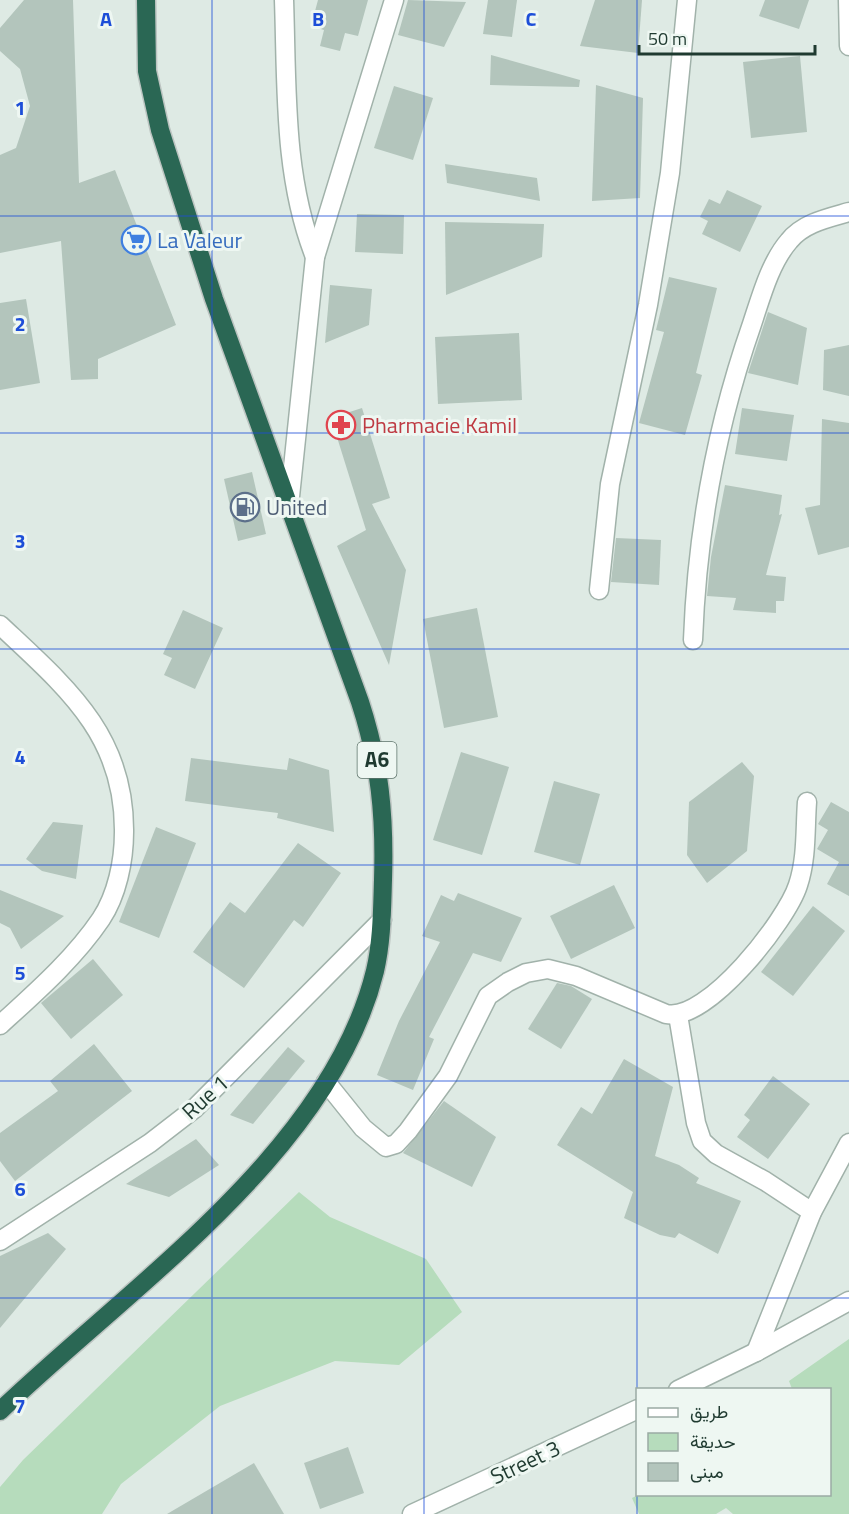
<svg xmlns="http://www.w3.org/2000/svg" width="849" height="1514" font-family="'Titillium Web',Vazirmatn,sans-serif">
<style>
.green{fill:#b6dcbc}
.building{fill:#b3c5bc}
.lines{fill:none;stroke-linecap:round;stroke-linejoin:round}
.street-casing{stroke:#a1b2aa;stroke-width:21}
.highway-casing{stroke:#bcc4c1;stroke-width:21}
.street{stroke:#fff;stroke-width:18}
.highway{stroke:#2a6754;stroke-width:18}
.grid{fill:none;stroke:#1d4ed8;stroke-width:1.5;stroke-opacity:0.55}
.labels{text-anchor:middle;stroke-width:6;stroke-linejoin:round;paint-order:stroke}
.shield{fill:#eef7f2;stroke:#5d736a;stroke-width:1.5}
.shield-label{font-size:21px;font-weight:bold;fill:#1f3a30}
.shop-label{font-size:22px;fill:#366cbe;stroke:#eef7f2;text-anchor:start}
.health-label{font-size:22px;fill:#be3a42;stroke:#eef7f2;text-anchor:start}
.service-label{font-size:22px;fill:#4e5e75;stroke:#eef7f2;text-anchor:start}
.street-label{font-size:22px;fill:#1f3a30;stroke:#eef7f2}
.grid-label{font-size:20px;text-anchor:middle;font-weight:bold;fill:#1d4ed8;stroke:#eef7f2;stroke-width:6;stroke-linejoin:round;paint-order:stroke}
</style>
<rect width="100%" height="100%" fill="#deeae4"/>
<!-- green -->
<g class="green">
<path d="M 299,1192 L 330,1217 L 426,1259 L 462,1312 L 399,1365 L 335,1361 L 220,1406 L 121,1484 L 102,1514 L 0,1514 L 0,1487 L 23,1460 Z"/>
<path d="M 849,1339 L 849,1514 L 733,1514 L 726,1508 L 716,1514 L 639,1514 L 632,1498 L 638,1495 L 830,1494 L 830,1390 L 792,1389 L 789,1381 Z"/>
</g>
<!-- building -->
<g class="building">
<path d="M 24,0 L 73,0 L 79,183 L 115,170 L 176,325 L 98,359 L 98,379 L 71,380 L 61,241 L 0,253 L 0,155 L 16,148 L 30,106 L 20,69 L 0,51 L 0,28 Z"/>
<path d="M 318,0 L 368,0 L 358,36 L 345,33 L 340,51 L 320,46 L 324,30 L 311,26 Z"/>
<path d="M 408,0 L 466,2 L 444,47 L 398,35 Z"/>
<path d="M 488,0 L 517,0 L 512,37 L 483,34 Z"/>
<path d="M 595,0 L 642,0 L 638,53 L 580,46 Z"/>
<path d="M 765,0 L 809,0 L 799,29 L 759,16 Z"/>
<path d="M 491,55 L 580,80 L 579,87 L 490,85 Z"/>
<path d="M 800,56 L 807,132 L 751,138 L 743,62 Z"/>
<path d="M 596,85 L 643,98 L 640,198 L 592,201 Z"/>
<path d="M 394,86 L 433,98 L 413,160 L 374,148 Z"/>
<path d="M 445,164 L 537,178 L 540,201 L 447,183 Z"/>
<path d="M 727,190 L 762,206 L 740,252 L 702,234 L 708,221 L 700,217 L 709,199 L 720,204 Z"/>
<path d="M 357,214 L 404,215 L 403,254 L 355,252 Z"/>
<path d="M 445,222 L 544,224 L 542,257 L 446,295 Z"/>
<path d="M 669,277 L 717,288 L 696,373 L 702,375 L 685,435 L 639,423 L 664,332 L 656,330 Z"/>
<path d="M 330,285 L 372,289 L 369,325 L 325,343 Z"/>
<path d="M 26,299 L 40,383 L 0,390 L 0,303 Z"/>
<path d="M 768,312 L 807,328 L 798,385 L 748,373 Z"/>
<path d="M 519,333 L 522,400 L 438,404 L 435,337 Z"/>
<path d="M 849,345 L 849,396 L 823,390 L 824,350 Z"/>
<path d="M 362,408 L 390,498 L 372,504 L 406,570 L 389,665 L 337,546 L 366,530 L 331,418 Z"/>
<path d="M 742,408 L 794,415 L 787,461 L 735,454 Z"/>
<path d="M 822,419 L 849,423 L 849,547 L 818,555 L 805,508 L 820,505 Z"/>
<path d="M 252,472 L 266,534 L 238,541 L 224,479 Z"/>
<path d="M 725,485 L 782,495 L 779,515 L 782,514 L 766,575 L 786,577 L 784,601 L 776,601 L 776,613 L 733,610 L 736,598 L 707,596 L 711,557 Z"/>
<path d="M 616,538 L 661,540 L 659,585 L 611,582 Z"/>
<path d="M 477,608 L 498,717 L 444,728 L 423,619 Z"/>
<path d="M 183,610 L 223,628 L 195,689 L 164,675 L 172,658 L 163,654 Z"/>
<path d="M 461,752 L 509,767 L 482,855 L 433,840 Z"/>
<path d="M 191,758 L 287,770 L 289,758 L 329,770 L 334,832 L 277,818 L 278,813 L 185,801 Z"/>
<path d="M 742,762 L 754,776 L 747,851 L 707,883 L 687,855 L 689,802 Z"/>
<path d="M 554,781 L 600,794 L 580,865 L 534,852 Z"/>
<path d="M 831,802 L 849,812 L 849,896 L 827,884 L 839,862 L 817,849 L 828,830 L 818,824 Z"/>
<path d="M 53,822 L 83,825 L 76,879 L 42,871 L 26,859 Z"/>
<path d="M 156,827 L 196,843 L 159,938 L 119,922 Z"/>
<path d="M 298,843 L 341,873 L 303,927 L 294,920 L 244,988 L 193,952 L 230,902 L 245,913 Z"/>
<path d="M 614,885 L 635,928 L 571,959 L 550,916 Z"/>
<path d="M 0,890 L 64,916 L 21,949 L 10,928 L 0,923 Z"/>
<path d="M 458,893 L 522,918 L 501,962 L 473,953 L 429,1037 L 434,1039 L 413,1090 L 377,1075 L 399,1021 L 440,942 L 422,936 L 441,895 L 454,901 Z"/>
<path d="M 813,906 L 845,931 L 793,996 L 761,972 Z"/>
<path d="M 93,959 L 123,995 L 71,1039 L 41,1003 Z"/>
<path d="M 557,983 L 571,986 L 592,999 L 561,1049 L 528,1029 Z"/>
<path d="M 94,1044 L 132,1091 L 15,1181 L 0,1161 L 0,1133 L 58,1091 L 50,1081 Z"/>
<path d="M 288,1047 L 305,1061 L 253,1124 L 230,1115 Z"/>
<path d="M 624,1059 L 673,1087 L 655,1156 L 679,1165 L 699,1178 L 696,1183 L 741,1201 L 718,1254 L 679,1233 L 675,1238 L 660,1235 L 624,1218 L 633,1192 L 557,1145 L 581,1107 L 592,1114 Z"/>
<path d="M 773,1076 L 810,1104 L 768,1159 L 737,1137 L 750,1120 L 744,1115 Z"/>
<path d="M 444,1101 L 496,1137 L 472,1187 L 403,1153 Z"/>
<path d="M 196,1139 L 219,1165 L 169,1197 L 126,1184 Z"/>
<path d="M 48,1233 L 66,1249 L 0,1328 L 0,1256 Z"/>
<path d="M 348,1447 L 364,1493 L 320,1509 L 304,1463 Z"/>
<path d="M 254,1463 L 284,1514 L 167,1514 Z"/>
</g>
<g class="lines">
<!-- street casing -->
<g class="street-casing">
<g id="street">
<path d="M 284,0 C 287,86 283,176 315,257"/>
<path d="M 848,0 L 849,46"/>
<path d="M 289,506 L 315,257 L 394,0"/>
<path d="M 599,590 L 610,484 L 648,305 L 670,173 L 687,0"/>
<path d="M 0,625 C 66,687 125,735 124,832 C 124,861 117,895 101,919 C 74,959 35,993 0,1025"/>
<path d="M 693,640 C 697,532 716,427 752,324 C 761,297 770,263 789,241 C 803,223 828,218 849,212"/>
<path d="M 678,1015 L 696,1123 L 702,1141 L 716,1154 L 765,1181 L 812,1212"/>
<path d="M 326,1082 L 363,1128 L 386,1147 L 396,1144 L 408,1131 L 448,1076 L 488,996 L 508,982 L 526,973 L 548,969 L 576,976 L 666,1014 C 707,1023 787,920 798,885 C 807,858 805,829 807,802"/>
<path d="M 0,1241 L 150,1143 L 194,1109 L 382,920"/>
<path d="M 756,1352 L 812,1212 L 849,1143"/>
<path d="M 678,1390 L 756,1352 L 849,1301"/>
<path d="M 412,1514 L 638,1409"/>
</g>
</g>
<!-- highway casing -->
<g class="highway-casing">
<path id="highway" d="M 0,1411 C 128,1288 331,1151 375,971 C 382,941 382,911 383,880 C 385,816 380,763 360,702 L 214,299 L 160,130 L 147,71 L 146,0"/>
</g>
<!-- street -->
<use href="#street" class="street"/>
<!-- highway -->
<use href="#highway" class="highway"/>
</g>
<!-- grid -->
<path class="grid" d="M 212,0 L 212,1514M 424,0 L 424,1514M 637,0 L 637,1514M 0,216 L 849,216M 0,433 L 849,433M 0,649 L 849,649M 0,865 L 849,865M 0,1081 L 849,1081M 0,1298 L 849,1298"/>
<!-- icons -->
<defs>
<g id="supermarket-ring" transform="scale(1.5)"><circle r="9.5" fill="#eef7f2" stroke="#3f7fe0" stroke-width="1.5"/><path d="M-6-5.5h2.5l.6 2H6L4.5 2H-2.5L-4.4-4H-6ZM-1.5 3.2a1.3 1.3 0 1 0 .1 0ZM3 3.2a1.3 1.3 0 1 0 .1 0Z" fill="#3f7fe0"/></g>
<g id="pharmacy-ring" transform="scale(1.5)"><circle r="9.5" fill="#eef7f2" stroke="#e0444e" stroke-width="1.5"/><path d="M-2-6h4v4h4v4h-4v4h-4v-4h-4v-4h4Z" fill="#e0444e"/></g>
<g id="fuel-ring" transform="scale(1.5)"><circle r="9.5" fill="#eef7f2" stroke="#5c6f8a" stroke-width="1.5"/><path d="M-5.5-6h7V0h2V4h1.3V-2.5L3-4.5l.8-.8L6-3V5H2.5V1h-1V6h-7ZM-4.2-4.7v3.2H.2V-4.7Z" fill="#5c6f8a"/></g>
</defs>
<g fill-rule="evenodd">
<use href="#supermarket-ring" x="136" y="240"/>
<use href="#pharmacy-ring" x="341" y="425"/>
<use href="#fuel-ring" x="245" y="507"/>
</g>
<g class="labels">
<!-- shield labels -->
<rect class="shield" x="357.5" y="742" width="39" height="36" rx="4.5"/>
<g class="shield-label">
<text x="377" y="767">A6</text>
</g>
<!-- shop labels -->
<g class="shop-label">
<text x="157" y="248">La Valeur</text>
</g>
<!-- health labels -->
<g class="health-label">
<text x="362" y="433">Pharmacie Kamil</text>
</g>
<!-- service labels -->
<g class="service-label">
<text x="266" y="515">United</text>
</g>
<!-- street labels -->
<g class="street-label">
<text transform="translate(205 1097) rotate(-42)" y="8">Rue 1</text>
<text transform="translate(525 1462) rotate(-25)" y="8">Street 3</text>
</g>
</g>
<g class="grid-label">
<text x="106" y="26">A</text>
<text x="318" y="26">B</text>
<text x="531" y="26">C</text>
<text x="20" y="115">1</text>
<text x="20" y="331">2</text>
<text x="20" y="548">3</text>
<text x="20" y="764">4</text>
<text x="20" y="980">5</text>
<text x="20" y="1196">6</text>
<text x="20" y="1413">7</text>
</g>
<!-- legend -->
<rect x="636" y="1388" width="195" height="108" fill="#eef7f2" stroke="#9baba4" stroke-width="1.5"/>
<rect x="648" y="1408" width="30" height="9" fill="#ffffff" stroke="#9baba4" stroke-width="1.5"/>
<text x="690" y="1418" font-size="18" fill="#1f3a30">طريق</text>
<rect x="648" y="1433" width="30" height="18" fill="#b6dcbc" stroke="#9baba4" stroke-width="1.5"/>
<text x="690" y="1448" font-size="18" fill="#1f3a30">حديقة</text>
<rect x="648" y="1463" width="30" height="18" fill="#b3c5bc" stroke="#9baba4" stroke-width="1.5"/>
<text x="690" y="1478" font-size="18" fill="#1f3a30">مبنى</text>
<!-- scale -->
<path d="M639 45v9h176v-9" fill="none" stroke="#1f3a30" stroke-width="3"/>
<text x="648" y="45" font-size="18" fill="#1f3a30" stroke="#eef7f2" stroke-width="4.5" paint-order="stroke">50 m</text>
</svg>
